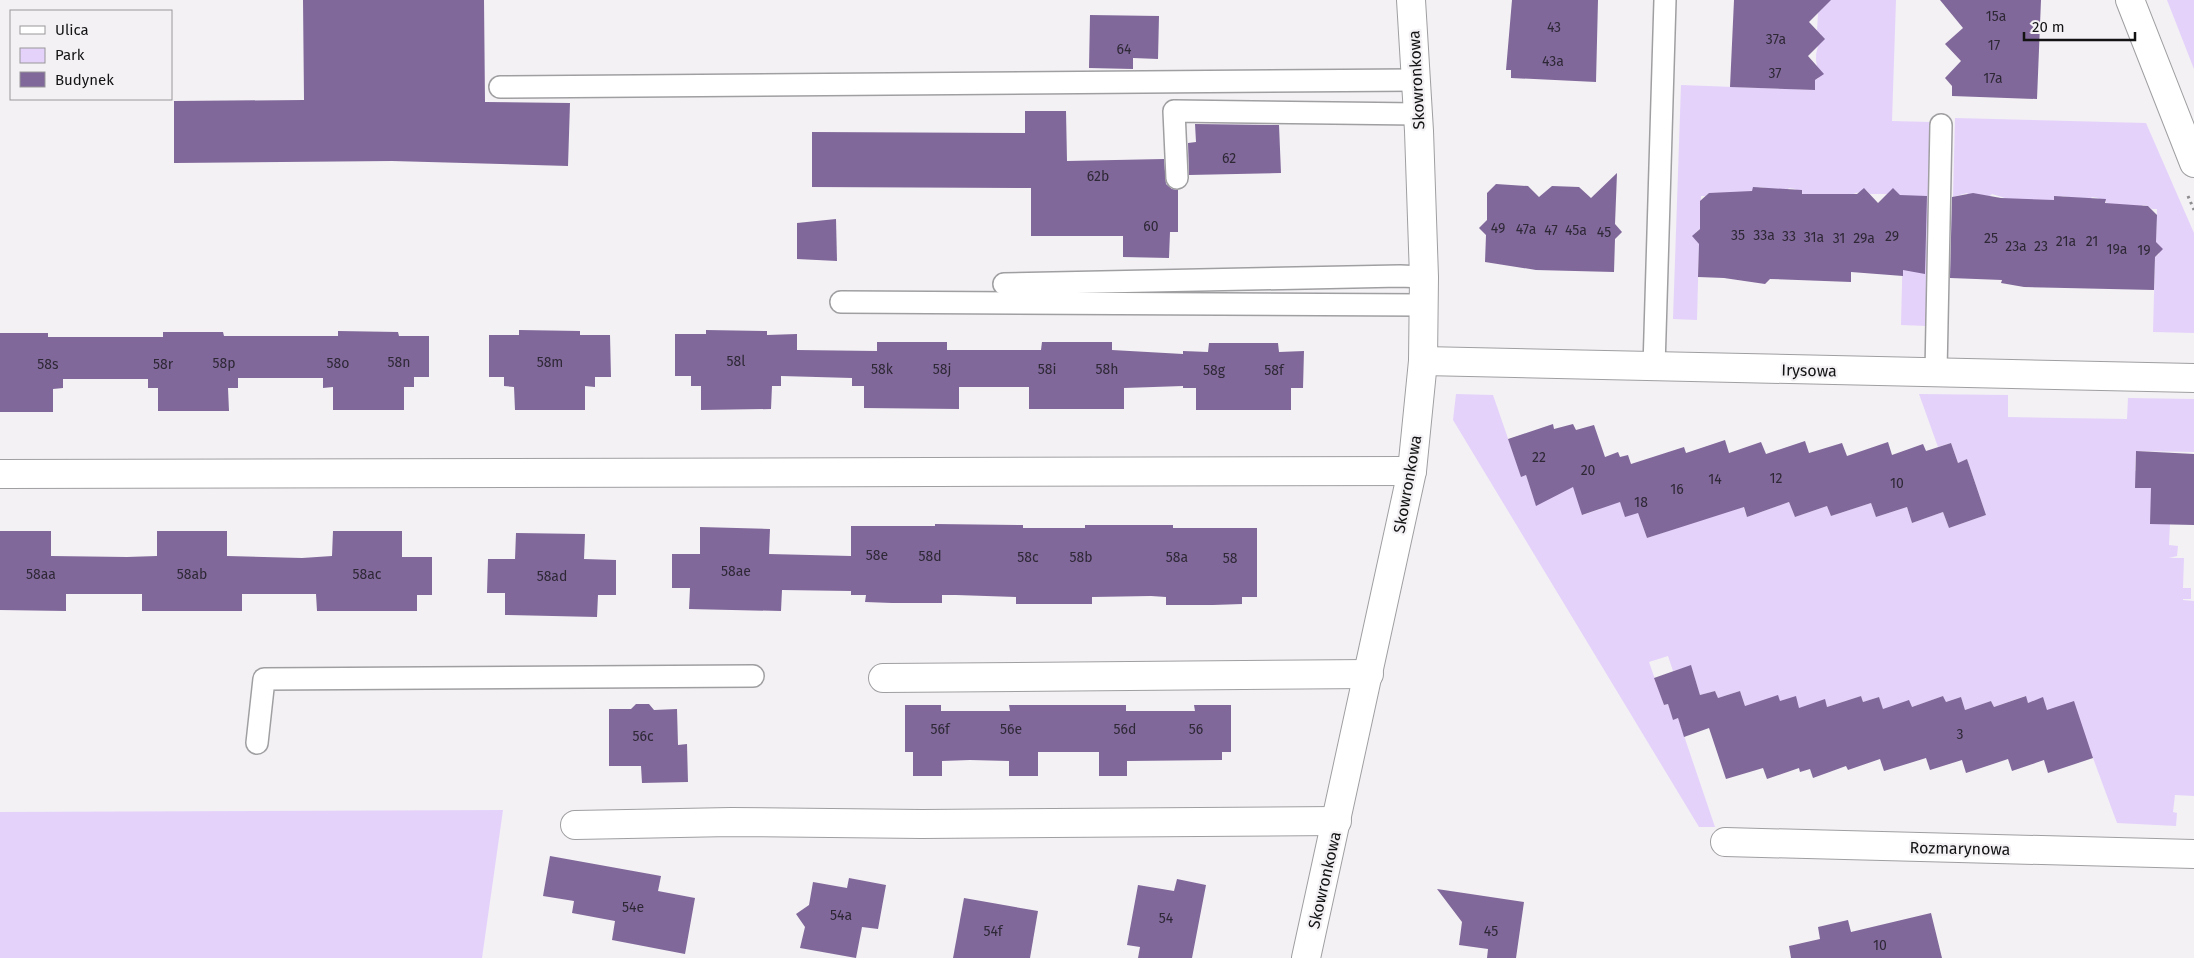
<svg xmlns="http://www.w3.org/2000/svg" width="2194" height="958" font-family="'Fira Sans',sans-serif">
<style>
.green{fill:#e4d2fb}
.building{fill:#80689a}
.lines{fill:none;stroke-linecap:round;stroke-linejoin:round}
.service-casing{stroke:#9f9ea1;stroke-width:24}
.minor-casing{stroke:#9f9ea1;stroke-width:30}
.path{stroke:#8e8d8f;stroke-width:3;stroke-dasharray:2.5 4;stroke-linecap:butt}
.service{stroke:#fff;stroke-width:21}
.minor{stroke:#fff;stroke-width:28}
.labels{text-anchor:middle;stroke-width:4.5;stroke-linejoin:round;paint-order:stroke}
.number-label{font-size:14px;fill:#2e2836}
.street-label{font-size:16px;fill:#131314;stroke:#f3f1f4}
</style>
<rect width="100%" height="100%" fill="#f3f1f4"/>
<!-- green -->
<g class="green">
<path d="M 1821,0 L 1896,0 L 1892,121 L 1930,122 L 1927,326 L 1901,325 L 1903,243 L 1887,194 L 1870,194 L 1866,190 L 1853,194 L 1853,200 L 1803,199 L 1802,192 L 1799,192 L 1795,189 L 1789,188 L 1786,191 L 1769,191 L 1766,188 L 1760,187 L 1756,191 L 1719,196 L 1715,193 L 1709,193 L 1706,196 L 1701,196 L 1700,229 L 1696,232 L 1696,240 L 1699,244 L 1697,320 L 1673,319 L 1681,85 L 1815,90 L 1815,80 L 1819,78 C 1819,70 1816,66 1816,58 C 1816,49 1820,43 1821,34 L 1817,31 L 1818,13 L 1822,9 Z"/>
<path d="M 2167,0 L 2194,0 L 2194,69 Z"/>
<path d="M 1955,118 L 2146,123 L 2194,233 L 2194,333 L 2153,332 L 2155,257 L 2159,254 L 2159,246 L 2156,243 L 2157,209 L 2152,209 L 2148,206 L 2143,205 L 2139,209 L 2106,208 L 2106,201 L 2101,201 L 2098,198 L 2092,197 L 2089,201 L 2072,200 L 2068,197 L 2062,196 L 2054,206 L 2005,205 L 2005,198 L 1992,194 L 1988,198 L 1971,197 L 1967,193 L 1953,197 Z"/>
<path d="M 1456,394 L 1493,395 L 1521,476 L 1526,475 L 1533,496 L 1540,503 L 1572,483 L 1583,515 L 1600,509 L 1605,497 L 1617,492 L 1638,513 L 1647,538 L 1743,506 L 1747,517 L 1789,502 L 1795,517 L 1827,506 L 1831,516 L 1871,503 L 1876,517 L 1907,507 L 1912,523 L 1943,512 L 1949,528 L 1986,515 L 1967,459 L 1958,463 L 1951,443 L 1938,447 L 1919,394 L 2008,395 L 2008,417 L 2127,419 L 2128,398 L 2194,399 L 2194,452 L 2136,451 L 2135,471 L 2143,472 L 2135,488 L 2151,488 L 2170,524 L 2169,545 L 2178,546 L 2177,556 L 2169,558 L 2184,558 L 2183,588 L 2191,588 L 2191,599 L 2183,599 L 2183,600 L 2194,601 L 2194,796 L 2175,795 L 2173,812 L 2177,813 L 2176,826 L 2117,823 L 2093,758 L 2047,710 L 2043,698 L 2028,703 L 2025,696 L 1994,707 L 1991,701 L 1965,710 L 1961,697 L 1946,702 L 1943,696 L 1912,707 L 1883,709 L 1879,697 L 1863,702 L 1861,696 L 1827,707 L 1799,708 L 1780,701 L 1745,706 L 1740,691 L 1718,698 L 1715,691 L 1700,695 L 1691,666 L 1673,671 L 1668,656 L 1649,662 L 1664,705 L 1668,704 L 1673,719 L 1678,718 L 1715,827 L 1699,827 L 1453,420 Z"/>
<path d="M 503,810 L 482,958 L 0,958 L 0,812 Z"/>
</g>
<!-- building -->
<g class="building">
<path d="M 303,0 L 484,0 L 485,102 L 570,103 L 568,166 L 392,161 L 174,163 L 174,101 L 304,100 Z"/>
<path d="M 1512,0 L 1598,0 L 1596,82 L 1511,78 L 1511,70 L 1506,70 Z"/>
<path d="M 1734,0 L 1831,0 L 1809,22 L 1825,39 L 1808,56 L 1824,74 L 1815,80 L 1815,90 L 1730,87 Z"/>
<path d="M 1940,0 L 2041,0 L 2037,99 L 1952,96 L 1952,86 L 1945,78 L 1961,61 L 1945,44 L 1963,28 Z"/>
<path d="M 1090,15 L 1159,16 L 1158,59 L 1133,58 L 1133,69 L 1089,68 Z"/>
<path d="M 1025,111 L 1066,111 L 1067,161 L 1164,159 L 1166,184 L 1172,189 L 1178,190 L 1178,232 L 1170,232 L 1169,258 L 1123,257 L 1123,236 L 1031,236 L 1031,188 L 812,187 L 812,132 L 1025,133 Z"/>
<path d="M 1195,124 L 1279,125 L 1281,173 L 1189,175 L 1188,143 L 1196,142 Z"/>
<path d="M 1617,173 L 1615,224 L 1622,232 L 1615,239 L 1614,272 L 1536,270 L 1485,262 L 1486,235 L 1479,228 L 1487,220 L 1487,193 L 1496,184 L 1528,186 L 1539,197 L 1552,186 L 1579,187 L 1591,198 Z"/>
<path d="M 1753,187 L 1802,190 L 1802,194 L 1857,194 L 1864,188 L 1878,203 L 1893,188 L 1900,195 L 1927,196 L 1925,274 L 1903,270 L 1903,276 L 1851,272 L 1851,282 L 1770,279 L 1765,284 L 1724,278 L 1698,277 L 1699,244 L 1692,236 L 1700,229 L 1700,201 L 1709,193 L 1752,191 Z"/>
<path d="M 1973,193 L 2001,198 L 2054,200 L 2054,196 L 2106,199 L 2105,203 L 2148,206 L 2157,215 L 2156,242 L 2163,249 L 2155,257 L 2154,290 L 2024,287 L 2001,283 L 2002,280 L 1950,278 L 1952,197 Z"/>
<path d="M 836,219 L 837,261 L 797,259 L 797,223 Z"/>
<path d="M 519,330 L 580,331 L 580,335 L 610,335 L 611,377 L 595,377 L 595,387 L 585,386 L 585,410 L 515,410 L 514,387 L 504,386 L 504,377 L 489,377 L 489,335 L 519,335 Z"/>
<path d="M 706,330 L 767,331 L 767,335 L 797,334 L 797,350 L 877,351 L 877,342 L 947,342 L 947,350 L 1041,350 L 1042,342 L 1112,342 L 1112,350 L 1183,354 L 1183,351 L 1208,352 L 1209,343 L 1278,343 L 1279,352 L 1304,351 L 1303,388 L 1291,388 L 1291,410 L 1196,410 L 1196,388 L 1183,388 L 1183,386 L 1124,388 L 1124,409 L 1029,409 L 1029,387 L 959,387 L 959,409 L 864,408 L 864,386 L 852,386 L 852,378 L 781,376 L 781,386 L 772,386 L 771,409 L 701,410 L 701,386 L 691,386 L 691,376 L 675,376 L 675,334 L 706,334 Z"/>
<path d="M 338,331 L 398,332 L 399,336 L 429,336 L 429,377 L 414,377 L 414,387 L 404,387 L 404,410 L 333,410 L 333,387 L 323,388 L 323,378 L 238,378 L 238,388 L 228,388 L 229,411 L 158,411 L 158,388 L 148,388 L 148,379 L 63,379 L 63,388 L 53,389 L 53,412 L 0,412 L 0,333 L 48,333 L 48,337 L 163,337 L 163,332 L 223,332 L 224,336 L 338,336 Z"/>
<path d="M 1553,424 L 1554,429 L 1573,424 L 1576,430 L 1594,425 L 1605,457 L 1618,452 L 1620,457 L 1628,455 L 1631,464 L 1684,447 L 1686,453 L 1725,440 L 1729,453 L 1761,442 L 1766,454 L 1805,441 L 1809,453 L 1842,443 L 1847,456 L 1888,442 L 1892,455 L 1923,444 L 1926,451 L 1951,443 L 1958,463 L 1967,459 L 1986,515 L 1949,528 L 1943,512 L 1912,523 L 1907,507 L 1876,517 L 1871,503 L 1831,516 L 1827,506 L 1795,517 L 1789,502 L 1747,517 L 1744,507 L 1647,538 L 1638,513 L 1625,517 L 1620,502 L 1582,515 L 1573,487 L 1536,506 L 1526,475 L 1521,477 L 1508,439 Z"/>
<path d="M 2136,451 L 2194,454 L 2194,525 L 2150,524 L 2151,488 L 2135,488 Z"/>
<path d="M 935,524 L 1023,525 L 1023,528 L 1085,528 L 1085,525 L 1173,525 L 1173,528 L 1257,528 L 1257,597 L 1242,597 L 1242,604 L 1213,605 L 1166,605 L 1166,597 L 1151,596 L 1092,597 L 1092,604 L 1016,604 L 1016,597 L 956,595 L 942,595 L 942,603 L 892,603 L 865,602 L 866,595 L 851,595 L 851,591 L 782,590 L 781,611 L 689,609 L 690,588 L 672,588 L 672,554 L 700,554 L 700,527 L 770,529 L 769,554 L 851,556 L 851,526 L 935,526 Z"/>
<path d="M 0,531 L 51,531 L 51,556 L 127,557 L 157,556 L 157,531 L 227,531 L 227,556 L 302,558 L 332,556 L 333,531 L 402,531 L 402,557 L 432,557 L 432,595 L 417,595 L 417,611 L 317,611 L 316,594 L 242,594 L 242,611 L 142,611 L 142,594 L 66,594 L 66,611 L 0,610 Z"/>
<path d="M 516,533 L 585,534 L 584,559 L 616,560 L 616,595 L 598,595 L 597,617 L 505,615 L 505,593 L 487,593 L 488,559 L 515,559 Z"/>
<path d="M 1691,665 L 1700,695 L 1715,691 L 1718,698 L 1740,691 L 1745,706 L 1778,695 L 1780,701 L 1796,696 L 1799,708 L 1825,699 L 1827,707 L 1861,696 L 1863,702 L 1879,697 L 1883,709 L 1909,700 L 1912,707 L 1943,696 L 1946,702 L 1961,697 L 1965,710 L 1991,701 L 1994,707 L 2026,696 L 2028,703 L 2043,697 L 2047,710 L 2074,701 L 2093,758 L 2048,773 L 2044,760 L 2012,771 L 2008,759 L 1966,773 L 1962,760 L 1930,770 L 1926,758 L 1884,771 L 1880,759 L 1848,770 L 1846,766 L 1813,778 L 1810,769 L 1800,772 L 1799,768 L 1767,779 L 1763,768 L 1726,779 L 1709,728 L 1684,737 L 1678,718 L 1673,720 L 1668,704 L 1664,705 L 1654,678 Z"/>
<path d="M 636,704 L 649,704 L 654,710 L 677,709 L 678,745 L 687,744 L 688,782 L 642,783 L 641,766 L 609,766 L 609,709 L 631,709 Z"/>
<path d="M 905,705 L 941,705 L 941,711 L 1010,711 L 1009,705 L 1126,705 L 1126,711 L 1195,711 L 1194,705 L 1231,705 L 1231,752 L 1222,752 L 1222,760 L 1127,761 L 1127,776 L 1099,776 L 1099,752 L 1038,752 L 1038,776 L 1009,776 L 1009,761 L 970,760 L 942,761 L 942,776 L 913,776 L 913,752 L 905,752 Z"/>
<path d="M 550,856 L 661,876 L 658,891 L 695,898 L 685,954 L 612,940 L 615,921 L 572,913 L 574,901 L 543,896 Z"/>
<path d="M 849,878 L 886,885 L 878,929 L 862,927 L 856,958 L 800,948 L 805,927 L 796,914 L 809,905 L 813,882 L 847,888 Z"/>
<path d="M 1177,879 L 1206,885 L 1192,958 L 1138,958 L 1140,947 L 1127,945 L 1138,885 L 1174,891 Z"/>
<path d="M 1437,889 L 1524,902 L 1516,958 L 1487,958 L 1488,949 L 1459,945 L 1462,922 Z"/>
<path d="M 964,898 L 1038,911 L 1030,958 L 953,958 Z"/>
<path d="M 1931,913 L 1942,958 L 1791,958 L 1789,946 L 1820,939 L 1818,927 L 1848,920 L 1851,932 Z"/>
</g>
<g class="lines">
<!-- service casing -->
<g class="service-casing">
<g id="service">
<path d="M 500,87 L 1415,80"/>
<path d="M 1177,178 L 1174,111 L 1418,114"/>
<path d="M 1004,284 L 1400,276 L 1424,277"/>
<path d="M 841,302 L 1424,305"/>
<path d="M 1654,367 L 1665,0"/>
<path d="M 1936,372 L 1941,125"/>
<path d="M 257,743 L 264,679 L 753,676"/>
</g>
</g>
<!-- minor casing -->
<g class="minor-casing">
<g id="minor">
<path d="M 2130,0 L 2194,163"/>
<path d="M 1423,361 L 2194,378"/>
<path d="M 0,474 L 1412,471"/>
<path d="M 883,678 L 1369,674"/>
<path d="M 575,825 L 731,822 L 922,824 L 1337,821"/>
<path d="M 1725,842 L 2194,854"/>
<path d="M 1306,958 L 1412,471 L 1423,361 L 1424,277 L 1419,131 L 1411,0"/>
</g>
</g>
<!-- path -->
<path class="path" d="M 2188,196 L 2194,210"/>
<!-- service -->
<use href="#service" class="service"/>
<!-- minor -->
<use href="#minor" class="minor"/>
</g>
<g class="labels">
<!-- number labels -->
<g class="number-label">
<text x="1996" y="21">15a</text>
<text x="1554" y="32">43</text>
<text x="1776" y="44">37a</text>
<text x="1994" y="50">17</text>
<text x="1124" y="54">64</text>
<text x="1553" y="66">43a</text>
<text x="1775" y="78">37</text>
<text x="1993" y="83">17a</text>
<text x="1229" y="163">62</text>
<text x="1098" y="181">62b</text>
<text x="1151" y="231">60</text>
<text x="1498" y="233">49</text>
<text x="1526" y="234">47a</text>
<text x="1551" y="235">47</text>
<text x="1576" y="235">45a</text>
<text x="1604" y="237">45</text>
<text x="1738" y="240">35</text>
<text x="1764" y="240">33a</text>
<text x="1789" y="241">33</text>
<text x="1892" y="241">29</text>
<text x="1814" y="242">31a</text>
<text x="1839" y="243">31</text>
<text x="1864" y="243">29a</text>
<text x="1991" y="243">25</text>
<text x="2066" y="246">21a</text>
<text x="2092" y="246">21</text>
<text x="2016" y="251">23a</text>
<text x="2041" y="251">23</text>
<text x="2117" y="254">19a</text>
<text x="2144" y="255">19</text>
<text x="736" y="366">58l</text>
<text x="399" y="367">58n</text>
<text x="550" y="367">58m</text>
<text x="224" y="368">58p</text>
<text x="338" y="368">58o</text>
<text x="48" y="369">58s</text>
<text x="163" y="369">58r</text>
<text x="882" y="374">58k</text>
<text x="942" y="374">58j</text>
<text x="1047" y="374">58i</text>
<text x="1107" y="374">58h</text>
<text x="1214" y="375">58g</text>
<text x="1274" y="375">58f</text>
<text x="1539" y="462">22</text>
<text x="1588" y="475">20</text>
<text x="1776" y="483">12</text>
<text x="1715" y="484">14</text>
<text x="1897" y="488">10</text>
<text x="1677" y="494">16</text>
<text x="1641" y="507">18</text>
<text x="877" y="560">58e</text>
<text x="930" y="561">58d</text>
<text x="1028" y="562">58c</text>
<text x="1081" y="562">58b</text>
<text x="1177" y="562">58a</text>
<text x="1230" y="563">58</text>
<text x="736" y="576">58ae</text>
<text x="41" y="579">58aa</text>
<text x="192" y="579">58ab</text>
<text x="367" y="579">58ac</text>
<text x="552" y="581">58ad</text>
<text x="940" y="734">56f</text>
<text x="1011" y="734">56e</text>
<text x="1125" y="734">56d</text>
<text x="1196" y="734">56</text>
<text x="1960" y="739">3</text>
<text x="643" y="741">56c</text>
<text x="633" y="912">54e</text>
<text x="841" y="920">54a</text>
<text x="1166" y="923">54</text>
<text x="993" y="936">54f</text>
<text x="1491" y="936">45</text>
<text x="1880" y="950">10</text>
</g>
<!-- street labels -->
<g class="street-label">
<text transform="translate(1416 80) rotate(-93)" y="6">Skowronkowa</text>
<text transform="translate(1809 370) rotate(1)" y="6">Irysowa</text>
<text transform="translate(1407 484) rotate(-80)" y="6">Skowronkowa</text>
<text transform="translate(1960 848) rotate(1)" y="6">Rozmarynowa</text>
<text transform="translate(1324 880) rotate(-77)" y="6">Skowronkowa</text>
</g>
</g>
<!-- legend -->
<rect x="10" y="10" width="162" height="90" fill="#f3f1f4" stroke="#99989a"/>
<rect x="20" y="26" width="25" height="8" fill="#ffffff" stroke="#99989a"/>
<text x="55" y="35" font-size="15" fill="#131314">Ulica</text>
<rect x="20" y="48" width="25" height="15" fill="#e4d2fb" stroke="#99989a"/>
<text x="55" y="60" font-size="15" fill="#131314">Park</text>
<rect x="20" y="72" width="25" height="15" fill="#80689a" stroke="#99989a"/>
<text x="55" y="85" font-size="15" fill="#131314">Budynek</text>
<!-- scale -->
<path d="M2024 32v8h111v-8" fill="none" stroke="#131314" stroke-width="2.5"/>
<text x="2032" y="32" font-size="15" fill="#131314" stroke="#f3f1f4" stroke-width="4" paint-order="stroke">20 m</text>
</svg>
